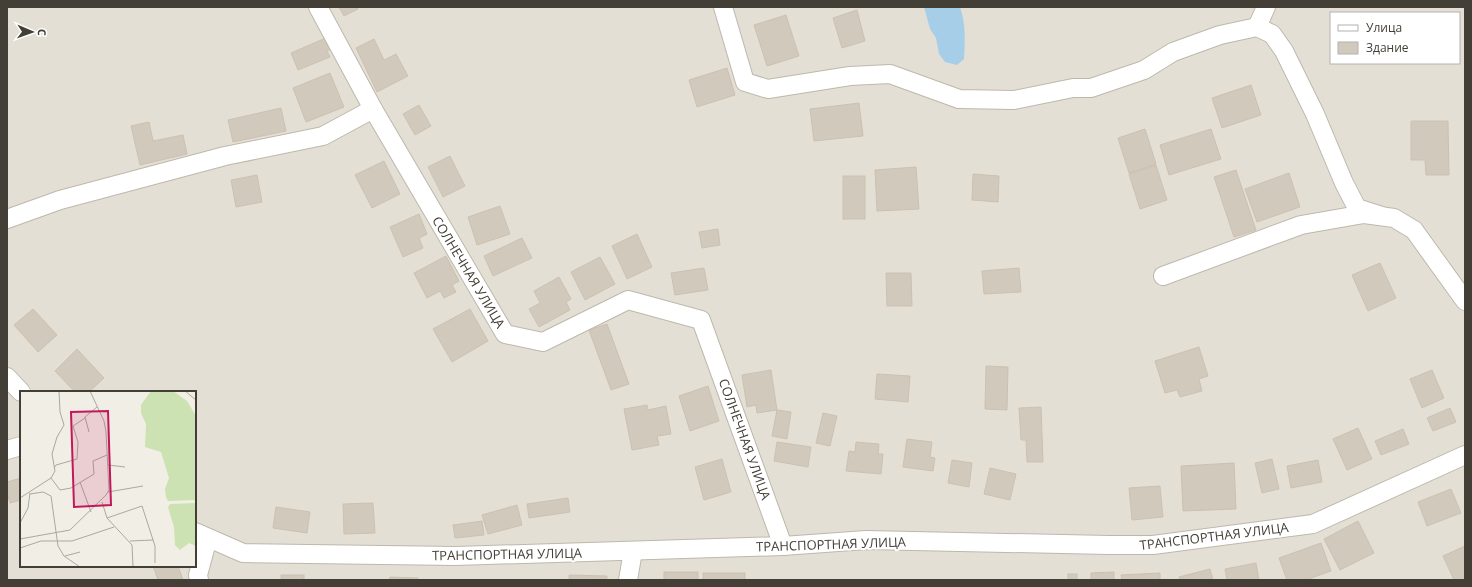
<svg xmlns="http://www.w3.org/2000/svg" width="1472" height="587" font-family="'Open Sans',sans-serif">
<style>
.residential{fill:#e4dfd4;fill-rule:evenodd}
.water{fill:#a7cee9}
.building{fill:#d1c9bc;stroke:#ccc1b0}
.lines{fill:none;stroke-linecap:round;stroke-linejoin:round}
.street-casing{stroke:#beb8ac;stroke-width:20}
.street{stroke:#fff;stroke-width:18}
.labels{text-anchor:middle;stroke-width:4;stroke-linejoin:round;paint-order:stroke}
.street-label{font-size:13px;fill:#433e36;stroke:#fff}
.inset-road{fill:none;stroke:#aba8a0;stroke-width:1}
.view{fill:#c2185b;fill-opacity:0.15;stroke:#c2185b;stroke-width:2}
.inset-edge{fill:none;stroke:#433e36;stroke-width:2}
</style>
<rect width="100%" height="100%" fill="#f1eee6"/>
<!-- residential -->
<path class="residential" d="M 7,7 L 1465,7 L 1465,580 L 7,580 ZM 1331,13 L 1459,13 L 1459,63 L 1331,63 ZM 21,392 L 195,392 L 195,566 L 21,566 Z"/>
<!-- water -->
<path class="water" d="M 924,7 L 960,7 C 966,24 965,42 964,59 L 957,65 L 945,62 L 939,54 L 936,38 L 930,29 Z"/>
<!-- building -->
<g class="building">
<path d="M 339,7 L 357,7 L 358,9 L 344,16 Z"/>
<path d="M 857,10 L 865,41 L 842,48 L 833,18 Z"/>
<path d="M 786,15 L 799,56 L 767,66 L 754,25 Z"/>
<path d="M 328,37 L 333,48 L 327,51 L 330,57 L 298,70 L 291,53 Z"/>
<path d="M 374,39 L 384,60 L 396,54 L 408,76 L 377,92 L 356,48 Z"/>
<path d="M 727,68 L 735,95 L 697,107 L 689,80 Z"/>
<path d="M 330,73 L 344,107 L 306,122 L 293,88 Z"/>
<path d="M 1251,85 L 1261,115 L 1222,128 L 1212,98 Z"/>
<path d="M 859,103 L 863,136 L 814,141 L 810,109 Z"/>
<path d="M 419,105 L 431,126 L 415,135 L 403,114 Z"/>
<path d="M 281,108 L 286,131 L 233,142 L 228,120 Z"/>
<path d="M 1411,121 L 1448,121 L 1449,175 L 1426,175 L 1425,160 L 1411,160 Z"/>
<path d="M 149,122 L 153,141 L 183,135 L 187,154 L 140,165 L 131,126 Z"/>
<path d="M 1145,129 L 1156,164 L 1129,173 L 1118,138 Z"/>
<path d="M 1211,129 L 1221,159 L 1169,175 L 1160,145 Z"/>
<path d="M 450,156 L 465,186 L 443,197 L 428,167 Z"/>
<path d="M 384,161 L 400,194 L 372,208 L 355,175 Z"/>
<path d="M 1156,165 L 1167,200 L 1140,209 L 1129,174 Z"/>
<path d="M 916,167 L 919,209 L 877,211 L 875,170 Z"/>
<path d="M 1236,170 L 1256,230 L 1234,237 L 1214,177 Z"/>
<path d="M 1289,173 L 1300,207 L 1257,222 L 1245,189 Z"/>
<path d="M 973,174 L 999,176 L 998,202 L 972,200 Z"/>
<path d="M 257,175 L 262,202 L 236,207 L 231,180 Z"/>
<rect x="843" y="176" width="22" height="43"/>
<path d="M 500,206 L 510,234 L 477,245 L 468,217 Z"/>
<path d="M 419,214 L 427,234 L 419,238 L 423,248 L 403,257 L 390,227 Z"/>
<path d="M 718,229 L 720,245 L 702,248 L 699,232 Z"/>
<path d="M 637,234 L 652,267 L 627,279 L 612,246 Z"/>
<path d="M 522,238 L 532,258 L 493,276 L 484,256 Z"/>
<path d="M 446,256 L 459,281 L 452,285 L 456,292 L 444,298 L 440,291 L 427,298 L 414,273 Z"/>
<path d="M 600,257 L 615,284 L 585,300 L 571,272 Z"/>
<path d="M 1380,263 L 1396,298 L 1368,311 L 1352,275 Z"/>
<path d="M 704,268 L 708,290 L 675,295 L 671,273 Z"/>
<path d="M 1019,268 L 1021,292 L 984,294 L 982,271 Z"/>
<path d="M 886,273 L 911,273 L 912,306 L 887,306 Z"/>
<path d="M 559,277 L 571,299 L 566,302 L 570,310 L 539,327 L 529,309 L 540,303 L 534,291 Z"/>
<path d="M 33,309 L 57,335 L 38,352 L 14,325 Z"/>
<path d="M 470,309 L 488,341 L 452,362 L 433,329 Z"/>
<path d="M 607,324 L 629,384 L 611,390 L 589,330 Z"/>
<path d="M 1199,347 L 1208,376 L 1199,379 L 1202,391 L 1180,397 L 1177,390 L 1165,393 L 1155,361 Z"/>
<path d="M 77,349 L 104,378 L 89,392 L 75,392 L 55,371 Z"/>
<path d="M 986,366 L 1008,367 L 1007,410 L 985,409 Z"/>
<path d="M 771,370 L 777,410 L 757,413 L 756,405 L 747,407 L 742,375 Z"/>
<path d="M 1432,370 L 1444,398 L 1422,408 L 1410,379 Z"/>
<path d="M 877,374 L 910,376 L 908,402 L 875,399 Z"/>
<path d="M 708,386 L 719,421 L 690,431 L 679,396 Z"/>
<path d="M 647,405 L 648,410 L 666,406 L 671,434 L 657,436 L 659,445 L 632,450 L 624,409 Z"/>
<path d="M 1041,407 L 1043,462 L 1027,462 L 1026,440 L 1021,440 L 1019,408 Z"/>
<path d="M 1450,408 L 1456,422 L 1433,431 L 1427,418 Z"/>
<path d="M 777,410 L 791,412 L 787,439 L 772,436 Z"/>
<path d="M 823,413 L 837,416 L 830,446 L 816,443 Z"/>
<path d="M 1358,428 L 1372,459 L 1347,470 L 1333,439 Z"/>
<path d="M 1403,429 L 1409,444 L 1381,455 L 1375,441 Z"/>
<path d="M 907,439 L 932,442 L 930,457 L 935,458 L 933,471 L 903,467 Z"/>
<path d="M 777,442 L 811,447 L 808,467 L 774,461 Z"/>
<path d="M 856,442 L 879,444 L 878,454 L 883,454 L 881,474 L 846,471 L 849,451 L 855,452 Z"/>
<path d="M 722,459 L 731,492 L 704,500 L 695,467 Z"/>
<path d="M 1272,459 L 1279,489 L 1262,493 L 1255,463 Z"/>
<path d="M 952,460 L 972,463 L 969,487 L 948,483 Z"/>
<path d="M 1318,460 L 1322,482 L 1291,488 L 1287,466 Z"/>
<path d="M 1234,463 L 1236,509 L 1183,511 L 1181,466 Z"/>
<path d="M 990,468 L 1016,474 L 1010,500 L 984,494 Z"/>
<path d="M 21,478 L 21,500 L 10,503 L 7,493 L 7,482 Z"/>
<path d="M 1160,486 L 1163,517 L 1132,520 L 1129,488 Z"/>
<path d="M 1451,489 L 1461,513 L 1427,526 L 1418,502 Z"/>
<path d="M 568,498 L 570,512 L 529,518 L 527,504 Z"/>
<path d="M 373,503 L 375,533 L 344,534 L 343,504 Z"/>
<path d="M 517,505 L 522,525 L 488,534 L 482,515 Z"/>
<path d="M 276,507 L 310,512 L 307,533 L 273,528 Z"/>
<path d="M 482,521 L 484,535 L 455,538 L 453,525 Z"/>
<path d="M 1358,521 L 1374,553 L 1340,570 L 1324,539 Z"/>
<path d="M 1321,543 L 1331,571 L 1306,580 L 1287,580 L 1279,558 Z"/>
<path d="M 1465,546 L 1465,580 L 1454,580 L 1443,556 Z"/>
<path d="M 1256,563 L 1259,580 L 1227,580 L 1225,569 Z"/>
<path d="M 153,566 L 178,566 L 183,580 L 158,580 Z"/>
<path d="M 1210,569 L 1213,580 L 1180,580 L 1179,577 Z"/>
<rect x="664" y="572" width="34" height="8"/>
<path d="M 1114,572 L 1114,580 L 1091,580 L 1091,573 Z"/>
<rect x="703" y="573" width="42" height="7"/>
<path d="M 1160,573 L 1160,580 L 1122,580 L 1121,575 Z"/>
<rect x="1068" y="574" width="9" height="6"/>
<rect x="281" y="575" width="23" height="5"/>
<path d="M 569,575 L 607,576 L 607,580 L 569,580 Z"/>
<path d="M 390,577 L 418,578 L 418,580 L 389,580 Z"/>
</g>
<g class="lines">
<!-- street casing -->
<g class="street-casing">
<g id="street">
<path d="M 318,7 L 373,109 L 505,334 L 543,342 L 628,300 L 701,320 L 783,546"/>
<path d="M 723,7 L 745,82 L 768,89 L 850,76 L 890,74 L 959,99 L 1014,100 L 1073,88 L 1091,88 L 1144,70 L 1173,52 L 1220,35 L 1257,27 L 1272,34 L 1284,51 L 1315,114 L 1344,183 L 1357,208 L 1382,216"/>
<path d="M 1257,27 L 1266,7"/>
<path d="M 7,219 L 60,200 L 225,156 L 323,136 L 373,109"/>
<path d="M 1163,276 L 1301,225 L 1364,214 L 1394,218 L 1414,230 L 1465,301"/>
<path d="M 7,377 L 21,392"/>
<path d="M 7,450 L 21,446"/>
<path d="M 195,532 L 243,553 L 455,556 L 783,546 L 866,540 L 1109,545 L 1153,545 L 1313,524 L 1465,455"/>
<path d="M 199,580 L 198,575 L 208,538"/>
<path d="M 628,580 L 633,551"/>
</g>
</g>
<!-- street -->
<use href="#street" class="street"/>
</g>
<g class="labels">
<!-- street labels -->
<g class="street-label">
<text transform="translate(469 272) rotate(59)" y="5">СОЛНЕЧНАЯ УЛИЦА</text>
<text transform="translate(745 439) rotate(70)" y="5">СОЛНЕЧНАЯ УЛИЦА</text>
<text transform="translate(1214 536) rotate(-7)" y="5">ТРАНСПОРТНАЯ УЛИЦА</text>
<text transform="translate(831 544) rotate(-2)" y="5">ТРАНСПОРТНАЯ УЛИЦА</text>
<text transform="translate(507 554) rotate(-1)" y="5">ТРАНСПОРТНАЯ УЛИЦА</text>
</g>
</g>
<!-- overview -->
<g transform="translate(20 391)">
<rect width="176" height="176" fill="#f1eee6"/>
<path d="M 131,0 L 153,0 L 167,10 L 176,25 L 176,109 L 148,110 L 146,106 L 145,98 L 149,87 L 141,61 L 125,56 L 126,33 L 121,22 L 121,14 ZM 176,112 L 176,155 L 169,152 L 160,159 L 155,154 L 154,136 L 148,116 L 150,113 Z" fill="#cce2b2"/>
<path class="inset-road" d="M 39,0 L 40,21 L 44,34M 165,0 L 176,9M 44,34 L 37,46 L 32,63 L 35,80 L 31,87 L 40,99 L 51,97 L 74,83 L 73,70 L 87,64M 69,41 L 65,26 L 77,16M 88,74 L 105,76M 34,77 L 36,74 L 57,68 L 58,51 L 53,35 L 65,27M 60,91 L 71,121M 88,101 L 123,95M 10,103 L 23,101 L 31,105 L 38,155 L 44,165 L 60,176M 0,107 L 31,87M 82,111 L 87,127 L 112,154 L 113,176M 87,127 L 122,115 L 135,155 L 135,172M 0,132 L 8,117 L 10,102M 0,148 L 50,139 L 86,104 L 89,99 L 86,41 L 84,30 L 70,0M 110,150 L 133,149M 0,157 L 21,150 L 52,150 L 94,136M 45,165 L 60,161"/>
<path class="view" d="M 88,20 L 91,114 L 54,116 L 51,21 Z"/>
<rect width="176" height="176" class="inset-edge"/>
</g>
<!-- border -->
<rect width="1472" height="587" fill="none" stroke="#433e36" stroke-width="16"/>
<!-- legend -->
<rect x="1330" y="12" width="130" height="52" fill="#ffffff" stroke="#b4b2af"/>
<rect x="1338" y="25" width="20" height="6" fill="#ffffff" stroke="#b4b2af"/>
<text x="1366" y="32" font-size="12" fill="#433e36">Улица</text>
<rect x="1338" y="42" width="20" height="12" fill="#d1c9bc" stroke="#b4b2af"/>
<text x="1366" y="52" font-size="12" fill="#433e36">Здание</text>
<!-- north arrow -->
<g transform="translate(32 32) rotate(92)" stroke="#ffffff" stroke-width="3" paint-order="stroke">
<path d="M0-3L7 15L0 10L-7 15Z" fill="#433e36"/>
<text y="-6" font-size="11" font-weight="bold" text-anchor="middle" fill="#433e36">С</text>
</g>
</svg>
